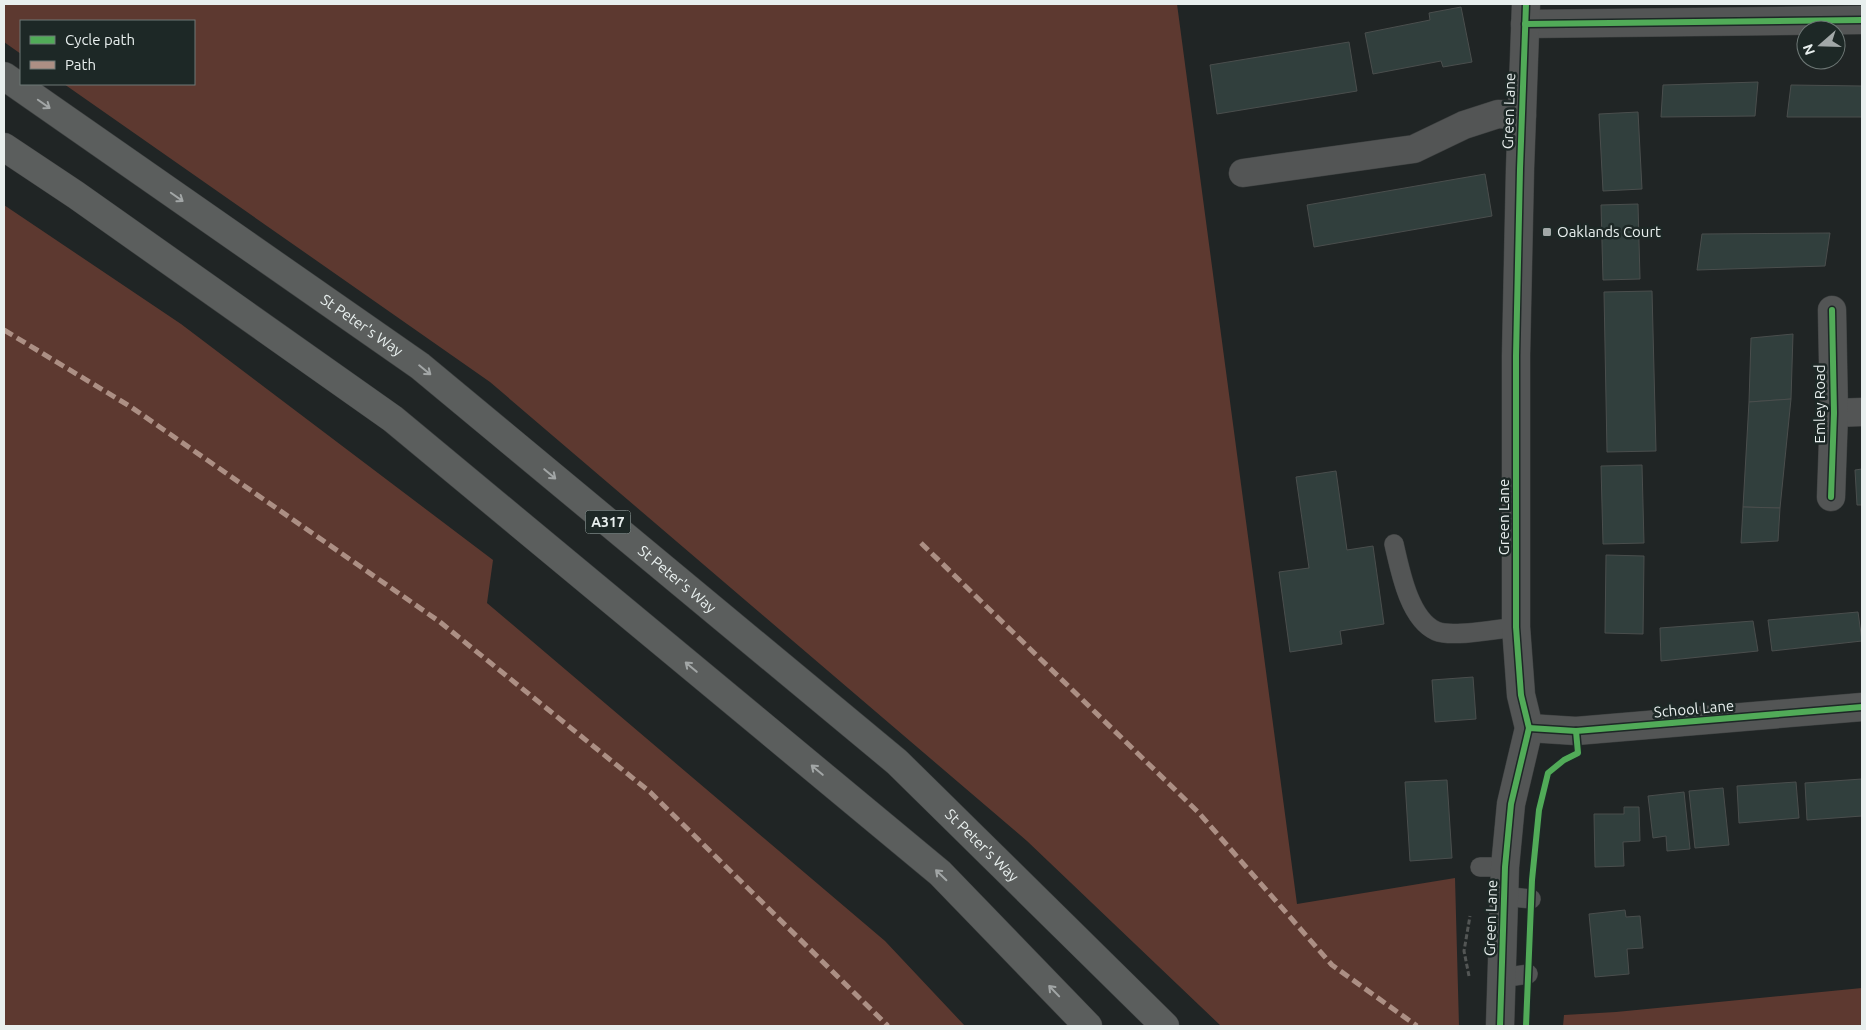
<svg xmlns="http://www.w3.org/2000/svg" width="1866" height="1030" font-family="Ubuntu,sans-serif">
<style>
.green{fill:#5d3930}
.building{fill:#313f3d;stroke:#4a4e4d}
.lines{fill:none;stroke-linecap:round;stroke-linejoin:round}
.service-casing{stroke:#3d4040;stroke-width:20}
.minor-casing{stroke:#3d4040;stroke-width:29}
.tertiary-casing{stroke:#3d4040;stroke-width:29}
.primary-casing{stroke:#3d4040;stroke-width:29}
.path{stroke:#535655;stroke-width:3;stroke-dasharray:5 2.5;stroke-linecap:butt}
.service{stroke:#535555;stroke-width:19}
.minor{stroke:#535555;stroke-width:28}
.tertiary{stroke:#535555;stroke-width:28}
.primary{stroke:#5b5e5d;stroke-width:28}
.quiet{stroke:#ac8f84;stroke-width:5;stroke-dasharray:10 5;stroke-linecap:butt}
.cycleway-casing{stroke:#1d2826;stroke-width:9}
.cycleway{stroke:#51ab58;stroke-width:6}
.oneway{stroke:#a2a6a6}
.poi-dot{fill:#a2a8a8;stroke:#1d2826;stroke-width:2}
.labels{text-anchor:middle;stroke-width:5;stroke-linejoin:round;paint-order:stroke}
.shield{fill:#1d2826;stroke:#abb3b2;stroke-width:1}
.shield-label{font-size:14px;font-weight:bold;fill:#e8efee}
.street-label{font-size:15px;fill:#e8efee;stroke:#1d2826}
.poi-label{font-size:15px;fill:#e8efee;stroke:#1d2826;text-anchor:start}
</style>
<rect width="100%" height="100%" fill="#202525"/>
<!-- green -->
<g class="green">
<path d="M 4,4 L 1177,4 L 1297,904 L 1455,878 L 1459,1026 L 1221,1026 L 1027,841 L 490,382 L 64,84 L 194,84 L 194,21 L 21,21 L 21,54 L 4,42 Z"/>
<path d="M 4,205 L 181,324 L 493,560 L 487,603 L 885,941 L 965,1026 L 4,1026 Z"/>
<path d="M 1862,988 L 1862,1026 L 1563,1026 L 1564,1015 L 1616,1012 Z"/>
</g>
<!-- building -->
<g class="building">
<path d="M 1461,7 L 1472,62 L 1443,67 L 1441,61 L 1373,74 L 1365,33 L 1430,20 L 1429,13 Z"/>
<path d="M 1349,42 L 1357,91 L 1217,114 L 1210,65 Z"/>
<path d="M 1758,82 L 1755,116 L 1661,117 L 1663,85 Z"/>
<path d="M 1791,85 L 1862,86 L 1862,117 L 1787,117 Z"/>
<path d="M 1638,112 L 1642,189 L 1603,191 L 1599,114 Z"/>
<path d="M 1485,174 L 1492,216 L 1314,247 L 1307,205 Z"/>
<path d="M 1638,204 L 1640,279 L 1603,280 L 1601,205 Z"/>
<path d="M 1830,233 L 1825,266 L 1697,270 L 1702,234 Z"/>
<path d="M 1652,291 L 1656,451 L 1607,452 L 1604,292 Z"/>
<path d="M 1793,334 L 1791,399 L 1749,402 L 1751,338 Z"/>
<path d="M 1791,399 L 1780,508 L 1743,507 L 1749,402 Z"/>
<path d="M 1642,465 L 1644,543 L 1603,544 L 1601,466 Z"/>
<path d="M 1862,469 L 1862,505 L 1857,505 L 1855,470 Z"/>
<path d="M 1336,471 L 1347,550 L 1373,546 L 1384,624 L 1340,631 L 1342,644 L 1290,652 L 1279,572 L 1309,568 L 1296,477 Z"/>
<path d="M 1743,507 L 1780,508 L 1778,541 L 1741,543 Z"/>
<path d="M 1606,555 L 1644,556 L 1643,634 L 1605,633 Z"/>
<path d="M 1858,612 L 1862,641 L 1772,651 L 1768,620 Z"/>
<path d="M 1753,621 L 1758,651 L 1661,661 L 1660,628 Z"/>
<path d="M 1473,677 L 1476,719 L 1435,722 L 1432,680 Z"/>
<path d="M 1862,779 L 1862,816 L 1807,820 L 1805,783 Z"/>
<path d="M 1447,780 L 1452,858 L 1410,861 L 1405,782 Z"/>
<path d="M 1796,782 L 1799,818 L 1739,823 L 1737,786 Z"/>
<path d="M 1723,788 L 1729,845 L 1695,848 L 1689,791 Z"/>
<path d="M 1684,792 L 1690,849 L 1667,851 L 1666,836 L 1653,838 L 1648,796 Z"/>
<path d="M 1624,807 L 1639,807 L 1640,841 L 1623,842 L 1624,866 L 1595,867 L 1594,814 L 1624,814 Z"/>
<path d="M 1625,910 L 1626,917 L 1640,916 L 1643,948 L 1627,949 L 1629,974 L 1595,977 L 1589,914 Z"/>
</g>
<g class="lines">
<!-- service casing -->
<g class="service-casing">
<g id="service">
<path d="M 1394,544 C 1400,570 1409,619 1436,631 C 1451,638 1498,629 1516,627"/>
<path d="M 1480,867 L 1505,867"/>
<path d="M 1503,896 L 1531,899"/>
<path d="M 1501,978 L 1528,974"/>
</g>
</g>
<!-- minor casing -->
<g class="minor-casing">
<g id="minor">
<path d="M 1525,24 L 1862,20"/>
<path d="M 1243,173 L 1414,149 L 1464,125 L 1498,114 L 1522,115"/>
<path d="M 1834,413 L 1862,412"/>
<path d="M 1831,497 L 1834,413 L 1832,310"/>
</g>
</g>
<!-- tertiary casing -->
<g class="tertiary-casing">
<g id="tertiary">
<path d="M 1529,728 L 1576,731 L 1862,707"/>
<path d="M 1500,1026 L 1505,867 L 1511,804 L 1529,728 L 1521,695 L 1516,627 L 1516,356 L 1520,169 L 1526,4"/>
</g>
</g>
<!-- primary casing -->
<g class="primary-casing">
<g id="primary">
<path id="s1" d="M 4,76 L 420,366 L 897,762 L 1165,1026"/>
<path d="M 4,147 L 76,195 L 393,419 L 940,873 L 1088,1026"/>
</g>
</g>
<!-- path -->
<path class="path" d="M 1469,976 L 1464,951 L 1470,916"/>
<!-- service -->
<use href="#service" class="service"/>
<!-- minor -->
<use href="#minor" class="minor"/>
<!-- tertiary -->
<use href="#tertiary" class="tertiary"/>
<!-- primary -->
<use href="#primary" class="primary"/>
<!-- quiet -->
<g class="quiet">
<path d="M 4,330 L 131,407 L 440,622 L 650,792 L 888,1026"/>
<path d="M 921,543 L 1198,812 L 1332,965 L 1417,1026"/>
</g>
<!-- cycleway casing -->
<g class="cycleway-casing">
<g id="cycleway">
<path d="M 1525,24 L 1862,20"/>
<path d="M 1831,497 L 1834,413 L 1832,310"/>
<path d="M 1529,728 L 1576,731 L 1862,707"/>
<path d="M 1500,1026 L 1505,867 L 1511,804 L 1529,728 L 1521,695 L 1516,627 L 1516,356 L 1520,169 L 1526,4"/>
<path d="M 1526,1026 L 1532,880 L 1539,810 L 1548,773 L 1564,760 L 1578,753 L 1576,731"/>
</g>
</g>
<!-- cycleway -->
<use href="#cycleway" class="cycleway"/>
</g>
<!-- one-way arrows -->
<defs><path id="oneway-shaft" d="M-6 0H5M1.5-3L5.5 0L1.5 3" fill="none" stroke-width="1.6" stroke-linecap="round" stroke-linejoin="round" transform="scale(1.25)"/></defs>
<g class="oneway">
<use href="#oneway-shaft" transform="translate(44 104) rotate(35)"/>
<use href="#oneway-shaft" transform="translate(177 197) rotate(35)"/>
<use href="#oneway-shaft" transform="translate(425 370) rotate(39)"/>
<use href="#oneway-shaft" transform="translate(550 474) rotate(40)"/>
<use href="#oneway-shaft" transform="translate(691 667) rotate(-140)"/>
<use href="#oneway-shaft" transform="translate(817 770) rotate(-140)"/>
<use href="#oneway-shaft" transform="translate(941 875) rotate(-136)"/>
<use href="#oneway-shaft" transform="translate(1054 991) rotate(-134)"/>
</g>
<!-- markers -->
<rect class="poi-dot" x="1542" y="227" width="10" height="10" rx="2.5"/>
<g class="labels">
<!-- shield labels -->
<rect class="shield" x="585.5" y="510.5" width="45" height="23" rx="4"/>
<g class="shield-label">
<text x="608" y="527">A317</text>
</g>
<!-- street labels -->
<g class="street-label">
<text transform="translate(1509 111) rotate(-88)" y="5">Green Lane</text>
<text dy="5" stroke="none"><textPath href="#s1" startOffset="436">St Peter's Way</textPath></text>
<text transform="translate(1820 404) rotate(-90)" y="5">Emley Road</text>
<text transform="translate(1504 517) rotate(-90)" y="5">Green Lane</text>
<text dy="5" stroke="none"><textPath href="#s1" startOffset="841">St Peter's Way</textPath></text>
<text transform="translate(1694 709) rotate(-5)" y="5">School Lane</text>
<text dy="5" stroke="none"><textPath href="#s1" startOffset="1246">St Peter's Way</textPath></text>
<text transform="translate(1491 918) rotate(-88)" y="5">Green Lane</text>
</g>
<!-- poi labels -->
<g class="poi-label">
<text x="1557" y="237">Oaklands Court</text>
</g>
</g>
<!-- border -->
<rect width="1866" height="1030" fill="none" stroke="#e8efee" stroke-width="10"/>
<!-- legend -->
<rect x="20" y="20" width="175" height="65" fill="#1d2826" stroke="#6e7876"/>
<rect x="30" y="36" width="25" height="8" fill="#51ab58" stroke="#6e7876"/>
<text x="65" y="45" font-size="15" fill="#e8efee">Cycle path</text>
<rect x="30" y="61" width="25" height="8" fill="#ac8f84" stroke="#6e7876"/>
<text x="65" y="70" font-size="15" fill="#e8efee">Path</text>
<!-- north arrow -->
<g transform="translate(1821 45) rotate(250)"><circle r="24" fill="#1d2826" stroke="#6e7876"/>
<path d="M0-4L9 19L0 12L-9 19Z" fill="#a2a8a8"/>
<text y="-8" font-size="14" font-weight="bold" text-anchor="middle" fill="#e8efee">N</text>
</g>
</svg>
